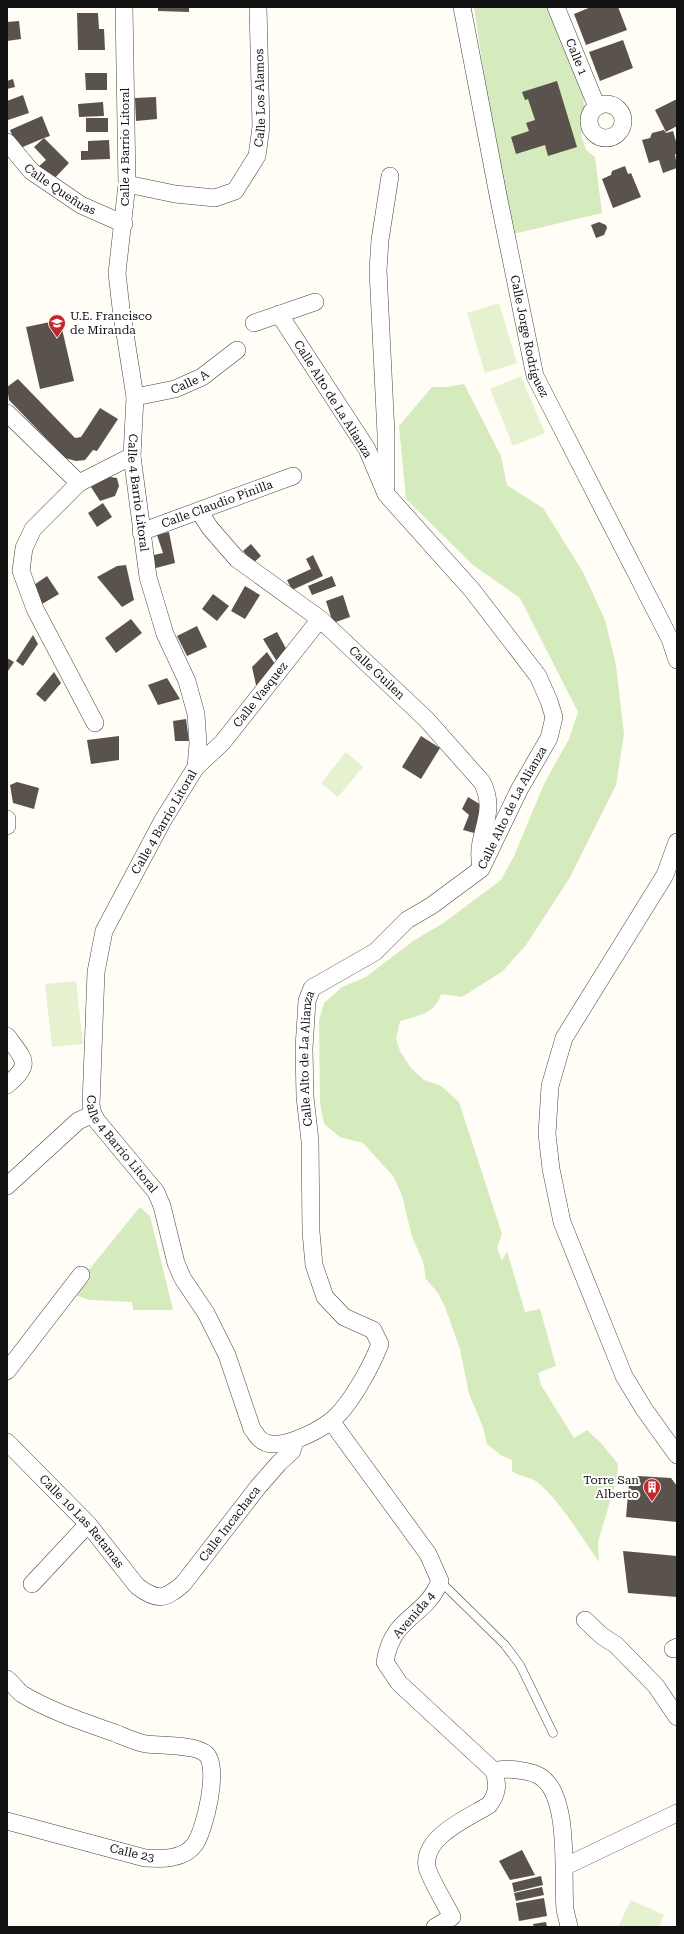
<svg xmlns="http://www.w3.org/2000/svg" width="684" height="1934" font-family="'Roboto Serif',serif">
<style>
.green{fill:#d5ebbd}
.pitch{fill:#e6f2cf}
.building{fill:#5a524d}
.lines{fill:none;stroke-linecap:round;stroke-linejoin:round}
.lane-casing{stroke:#444;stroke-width:9}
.street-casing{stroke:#444;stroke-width:18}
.lane{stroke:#fff;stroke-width:8}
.street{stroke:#fff;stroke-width:17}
.labels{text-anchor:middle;stroke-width:4;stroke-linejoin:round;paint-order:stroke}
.street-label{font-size:12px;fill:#111;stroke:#fff}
.poi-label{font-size:12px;fill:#111;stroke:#fff;text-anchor:start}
</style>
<rect width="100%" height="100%" fill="#fffdf5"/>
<!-- green -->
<g class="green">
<path d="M 474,7 L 563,7 C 570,38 593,108 581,135 L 586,150 L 595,157 L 602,213 L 509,235 L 502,195 Z"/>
<path d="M 464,384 L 501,456 L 507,485 L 543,508 L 583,572 L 605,620 L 616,665 L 624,734 L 616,785 L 569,879 L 526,945 L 503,971 L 462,997 L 441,994 C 436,1013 418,1016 400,1021 L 396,1039 L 400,1051 L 411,1068 L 424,1080 L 441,1086 L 459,1102 L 502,1234 L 497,1248 L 502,1261 L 507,1251 L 525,1312 L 540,1309 L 556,1366 L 538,1373 L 541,1385 L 574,1438 L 587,1430 L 601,1443 L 618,1464 L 617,1478 L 598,1542 L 599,1562 C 582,1538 559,1499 537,1482 C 529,1476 520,1477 512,1471 L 512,1460 L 502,1456 L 487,1444 L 483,1427 L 469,1394 L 460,1349 L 445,1307 L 438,1293 L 426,1279 L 423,1261 L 412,1237 L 402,1195 L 393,1176 L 363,1143 L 340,1137 L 324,1124 L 320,1103 L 319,1021 L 324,1003 L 342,987 L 366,977 L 413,941 L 442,924 L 501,880 L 514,856 L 544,784 L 569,739 L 578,712 L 520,598 L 473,565 L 406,499 L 399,426 L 432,387 L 446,387 Z"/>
<path d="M 140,1207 L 150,1216 L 173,1310 L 133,1310 L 132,1302 L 89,1300 L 70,1293 Z"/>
</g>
<!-- pitch -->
<g class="pitch">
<path d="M 499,303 L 517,363 L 485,373 L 467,313 Z"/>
<path d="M 521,376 L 545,433 L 513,446 L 490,389 Z"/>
<path d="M 346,752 L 363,767 L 338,797 L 321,783 Z"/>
<path d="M 76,981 L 83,1044 L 52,1047 L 45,984 Z"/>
<path d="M 631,1900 L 664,1915 L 659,1927 L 618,1927 Z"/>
</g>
<!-- building -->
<g class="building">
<path d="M 158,7 L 189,7 L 189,12 L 158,11 Z"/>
<path d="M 591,7 L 618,7 L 627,30 L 586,45 L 574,14 Z"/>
<path d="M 77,13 L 98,13 L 99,29 L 104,29 L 105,50 L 78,50 Z"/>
<path d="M 19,21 L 21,39 L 7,41 L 7,22 Z"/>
<path d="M 623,40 L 633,68 L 600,81 L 589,52 Z"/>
<path d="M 85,73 L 107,73 L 107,90 L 86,90 Z"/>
<path d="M 13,79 L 15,87 L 7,89 L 7,81 Z"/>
<path d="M 557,81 L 577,147 L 548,156 L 545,145 L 516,154 L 511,137 L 529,131 L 526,123 L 535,120 L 528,99 L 525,100 L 522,92 Z"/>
<path d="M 23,95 L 29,113 L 8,120 L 7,101 Z"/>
<path d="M 156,97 L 157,119 L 136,121 L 135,98 Z"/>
<path d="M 677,99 L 677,126 L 666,132 L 655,110 Z"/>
<path d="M 103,102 L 104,116 L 79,117 L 78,104 Z"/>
<path d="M 42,116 L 50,136 L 44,138 L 69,163 L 52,181 L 38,167 L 46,160 L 34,147 L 44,138 L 18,149 L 10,130 Z"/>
<rect x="86" y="118" width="22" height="14"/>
<path d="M 664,130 L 666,133 L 673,131 L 677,145 L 677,154 L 675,154 L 677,168 L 663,173 L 659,160 L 649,163 L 642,140 L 650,138 L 652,133 Z"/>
<path d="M 109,140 L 110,159 L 81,160 L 81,151 L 88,151 L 88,141 Z"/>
<path d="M 625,166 L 628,174 L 631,173 L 641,197 L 613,208 L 602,179 L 611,175 L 612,171 Z"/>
<path d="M 599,222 L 606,225 L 607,228 L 604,235 L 596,238 L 591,225 Z"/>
<path d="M 60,320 L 74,381 L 40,389 L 26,327 Z"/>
<path d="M 18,379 L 75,438 L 81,437 L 100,408 L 118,419 L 97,451 L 93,450 L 85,460 L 76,461 L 65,458 L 9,400 L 7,387 Z"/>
<path d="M 110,477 L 117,478 L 119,486 L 115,496 L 100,501 L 91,487 L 94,481 Z"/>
<path d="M 103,503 L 112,517 L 97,527 L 88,513 Z"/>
<path d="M 169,532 L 175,563 L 152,569 L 149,556 L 163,553 L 157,535 Z"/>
<path d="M 251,544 L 261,556 L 253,563 L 243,551 Z"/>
<path d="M 313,555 L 323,576 L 292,590 L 287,580 L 311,569 L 306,559 Z"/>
<path d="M 126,565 L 134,600 L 122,607 L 97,577 L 117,566 Z"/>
<path d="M 47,576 L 59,594 L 42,604 L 31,587 Z"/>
<path d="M 332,576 L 336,586 L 312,595 L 308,586 Z"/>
<path d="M 245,586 L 260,595 L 245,619 L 231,611 Z"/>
<path d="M 213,594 L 229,606 L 217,621 L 202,609 Z"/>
<path d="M 343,595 L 350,617 L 333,623 L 326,601 Z"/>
<path d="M 131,619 L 142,633 L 116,653 L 105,638 Z"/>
<path d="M 197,626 L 207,647 L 187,656 L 177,636 Z"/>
<path d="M 277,632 L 288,652 L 279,665 L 263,639 Z"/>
<path d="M 33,635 L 38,644 L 23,666 L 16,661 Z"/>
<path d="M 267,652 L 277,667 L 261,685 L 256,685 L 252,667 Z"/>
<path d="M 7,658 L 14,662 L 8,671 L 7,671 Z"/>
<path d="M 54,672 L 61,683 L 45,702 L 36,694 Z"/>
<path d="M 167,678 L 180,699 L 158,705 L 148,685 Z"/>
<path d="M 186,719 L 189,741 L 175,741 L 173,721 Z"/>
<path d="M 119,736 L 119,760 L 91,764 L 87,740 Z"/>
<path d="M 421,736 L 440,748 L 421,779 L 402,767 Z"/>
<path d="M 17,782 L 39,788 L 34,809 L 13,803 L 10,785 Z"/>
<path d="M 468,797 L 483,806 L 478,834 L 463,830 L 469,815 L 462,809 Z"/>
<path d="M 638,1476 L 671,1478 L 677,1486 L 677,1522 L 626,1517 L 629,1483 Z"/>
<path d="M 623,1551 L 677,1556 L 677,1597 L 628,1593 Z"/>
<path d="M 522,1850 L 535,1875 L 510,1880 L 499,1861 Z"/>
<path d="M 541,1876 L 543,1885 L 514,1892 L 512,1883 Z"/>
<path d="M 542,1887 L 544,1895 L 516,1901 L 514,1893 Z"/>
<path d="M 544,1898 L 547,1916 L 519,1921 L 516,1903 Z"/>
<path d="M 546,1922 L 547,1927 L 534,1927 L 533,1924 Z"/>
</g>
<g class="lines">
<!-- lane casing -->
<g class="lane-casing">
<path id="lane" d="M 440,1581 L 505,1645 L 520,1665 L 553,1733"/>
</g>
<!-- street casing -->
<g class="street-casing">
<g id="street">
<path id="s1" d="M 124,7 L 127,184 L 117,273 L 121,308 L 135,397 L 132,456 L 148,577 L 165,634 L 187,681 L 196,714 L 198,744 L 196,767 L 163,820 L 104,931 L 96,972 L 91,1105 L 93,1114 L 97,1121 L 156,1192 L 162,1206 L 176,1263 L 183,1279 L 206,1313 L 227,1355 L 252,1429 C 255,1432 257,1437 260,1439 C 276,1454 316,1432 331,1421 C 350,1406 371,1367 380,1344 L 373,1330 L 344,1317 L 325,1297 L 314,1265 L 311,1232 L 310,1141 L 305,1097 L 304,1048 L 307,1001 L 312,988 L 375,952 L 407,920 L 431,906 L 481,869 L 519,790 L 549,738 L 554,717 L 549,701 L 538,676 L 472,590 L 386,494 L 367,449 L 279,314"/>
<path id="s2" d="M 462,7 L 499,200 L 535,376 L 670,639 L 677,660"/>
<path id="s3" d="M 556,7 L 597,107"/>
<circle cx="606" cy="121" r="17"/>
<path id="s4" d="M 7,142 L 31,171 L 81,205 L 124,224"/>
<path id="s5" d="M 127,184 L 175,194 L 215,198 L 235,191 L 257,156 L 261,127 L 258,7"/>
<path d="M 254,323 L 315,302"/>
<path id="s6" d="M 135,397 L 175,389 L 202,377 L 237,350"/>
<path d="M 7,413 L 79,483"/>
<path d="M 386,487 L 386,434 L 378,270 L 380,240 L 390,176"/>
<path id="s7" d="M 199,511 L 210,528 L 237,559 L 320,619 L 338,636 L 426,719 L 482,782 C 499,815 474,834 481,867"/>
<path id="s8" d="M 141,532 L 293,476"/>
<path d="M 95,723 L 35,609 L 21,571 L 24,548 L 33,529 L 79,483 L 132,456"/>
<path id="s9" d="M 196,767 L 222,743 L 320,619"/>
<path d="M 7,819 L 7,826"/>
<path d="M 677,842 L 665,875 L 564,1038 L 550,1086 L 547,1134 L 551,1169 L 562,1222 L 624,1376 L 644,1409 L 677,1455"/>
<path d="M 7,1036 C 24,1060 33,1063 7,1085"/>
<path d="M 7,1186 L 78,1121 L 93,1114"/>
<path d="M 7,1371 L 81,1275"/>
<path d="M 331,1421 L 428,1554 L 440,1581 C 431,1605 413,1612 398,1630 C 390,1640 387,1650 385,1662 L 399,1683 L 494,1771 C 498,1785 498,1793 489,1805 C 468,1818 422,1837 427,1867 C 429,1877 446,1905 452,1917 L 435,1927"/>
<path id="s10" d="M 7,1442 L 88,1524 L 137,1586 C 158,1602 165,1599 183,1584 L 258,1487 L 279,1463 L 292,1451 L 295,1441"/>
<path d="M 32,1584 L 88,1524"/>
<path d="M 585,1620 L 602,1636 L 616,1645 L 656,1686 L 677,1717"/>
<path d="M 673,1649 L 677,1647"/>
<path d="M 7,1679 C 12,1683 17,1690 22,1694 C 50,1711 84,1722 115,1733 C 125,1737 136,1742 146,1744 C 161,1746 195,1744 206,1754 C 220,1767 205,1829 195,1844 C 184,1860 161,1859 145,1858 L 7,1821"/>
<path d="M 494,1771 C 504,1768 513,1769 524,1771 C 529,1772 537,1774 541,1777 C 571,1797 562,1877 565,1909 C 566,1915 568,1921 569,1927"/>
<path d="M 566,1866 L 677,1813"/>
</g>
</g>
<!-- lane -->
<use href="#lane" class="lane"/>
<!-- street -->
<use href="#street" class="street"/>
</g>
<!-- icons -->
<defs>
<g id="school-pin" transform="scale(0.9)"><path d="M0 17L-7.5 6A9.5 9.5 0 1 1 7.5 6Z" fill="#c4262e" stroke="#fff"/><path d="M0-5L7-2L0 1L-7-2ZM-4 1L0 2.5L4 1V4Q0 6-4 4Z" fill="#fff"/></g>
<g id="building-pin" transform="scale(0.9)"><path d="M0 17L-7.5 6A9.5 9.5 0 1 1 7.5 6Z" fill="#c4262e" stroke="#fff"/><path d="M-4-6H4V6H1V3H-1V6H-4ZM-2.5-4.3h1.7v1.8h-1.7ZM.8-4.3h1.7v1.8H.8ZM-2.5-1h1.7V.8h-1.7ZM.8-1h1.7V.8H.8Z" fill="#fff"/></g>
</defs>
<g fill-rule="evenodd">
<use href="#school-pin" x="57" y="323"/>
<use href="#building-pin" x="652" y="1487"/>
</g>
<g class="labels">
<!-- street labels -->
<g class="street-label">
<text dy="4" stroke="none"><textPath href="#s3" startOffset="54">Calle 1</textPath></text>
<text dy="4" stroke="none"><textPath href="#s5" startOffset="210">Calle Los Alamos</textPath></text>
<text transform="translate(125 147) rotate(-90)" y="4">Calle 4 Barrio Litoral</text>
<text dy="4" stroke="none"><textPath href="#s4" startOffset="72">Calle Queñuas</textPath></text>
<text dy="4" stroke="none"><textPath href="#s2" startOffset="336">Calle Jorge Rodriguez</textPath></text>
<text dy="4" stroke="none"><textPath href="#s6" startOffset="57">Calle A</textPath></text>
<text transform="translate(333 399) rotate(58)" y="4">Calle Alto de La Alianza</text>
<text dy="4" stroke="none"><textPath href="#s1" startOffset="488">Calle 4 Barrio Litoral</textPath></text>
<text dy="4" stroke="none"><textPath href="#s8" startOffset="81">Calle Claudio Pinilla</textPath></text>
<text dy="4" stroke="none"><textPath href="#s7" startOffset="242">Calle Guilen</textPath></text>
<text dy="4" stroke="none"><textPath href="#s9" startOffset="97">Calle Vasquez</textPath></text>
<text dy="4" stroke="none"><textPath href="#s1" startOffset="2348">Calle Alto de La Alianza</textPath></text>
<text transform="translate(164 822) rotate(-60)" y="4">Calle 4 Barrio Litoral</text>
<text dy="4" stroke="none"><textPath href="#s1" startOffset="2000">Calle Alto de La Alianza</textPath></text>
<text dy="4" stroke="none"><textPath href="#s1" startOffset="1184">Calle 4 Barrio Litoral</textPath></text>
<text dy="4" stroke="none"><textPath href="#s10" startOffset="109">Calle 10 Las Retamas</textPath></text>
<text dy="4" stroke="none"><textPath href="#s10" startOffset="323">Calle Incachaca</textPath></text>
<text transform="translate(414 1615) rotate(-49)" y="4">Avenida 4</text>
<text transform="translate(132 1853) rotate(13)" y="4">Calle 23</text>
</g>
<!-- poi labels -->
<g class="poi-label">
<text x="70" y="320">U.E. Francisco<tspan x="70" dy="14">de Miranda</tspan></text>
<text x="639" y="1484" text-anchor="end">Torre San<tspan x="639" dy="14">Alberto</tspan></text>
</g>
</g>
<!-- border -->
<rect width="684" height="1934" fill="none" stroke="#111111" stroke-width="16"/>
</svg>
